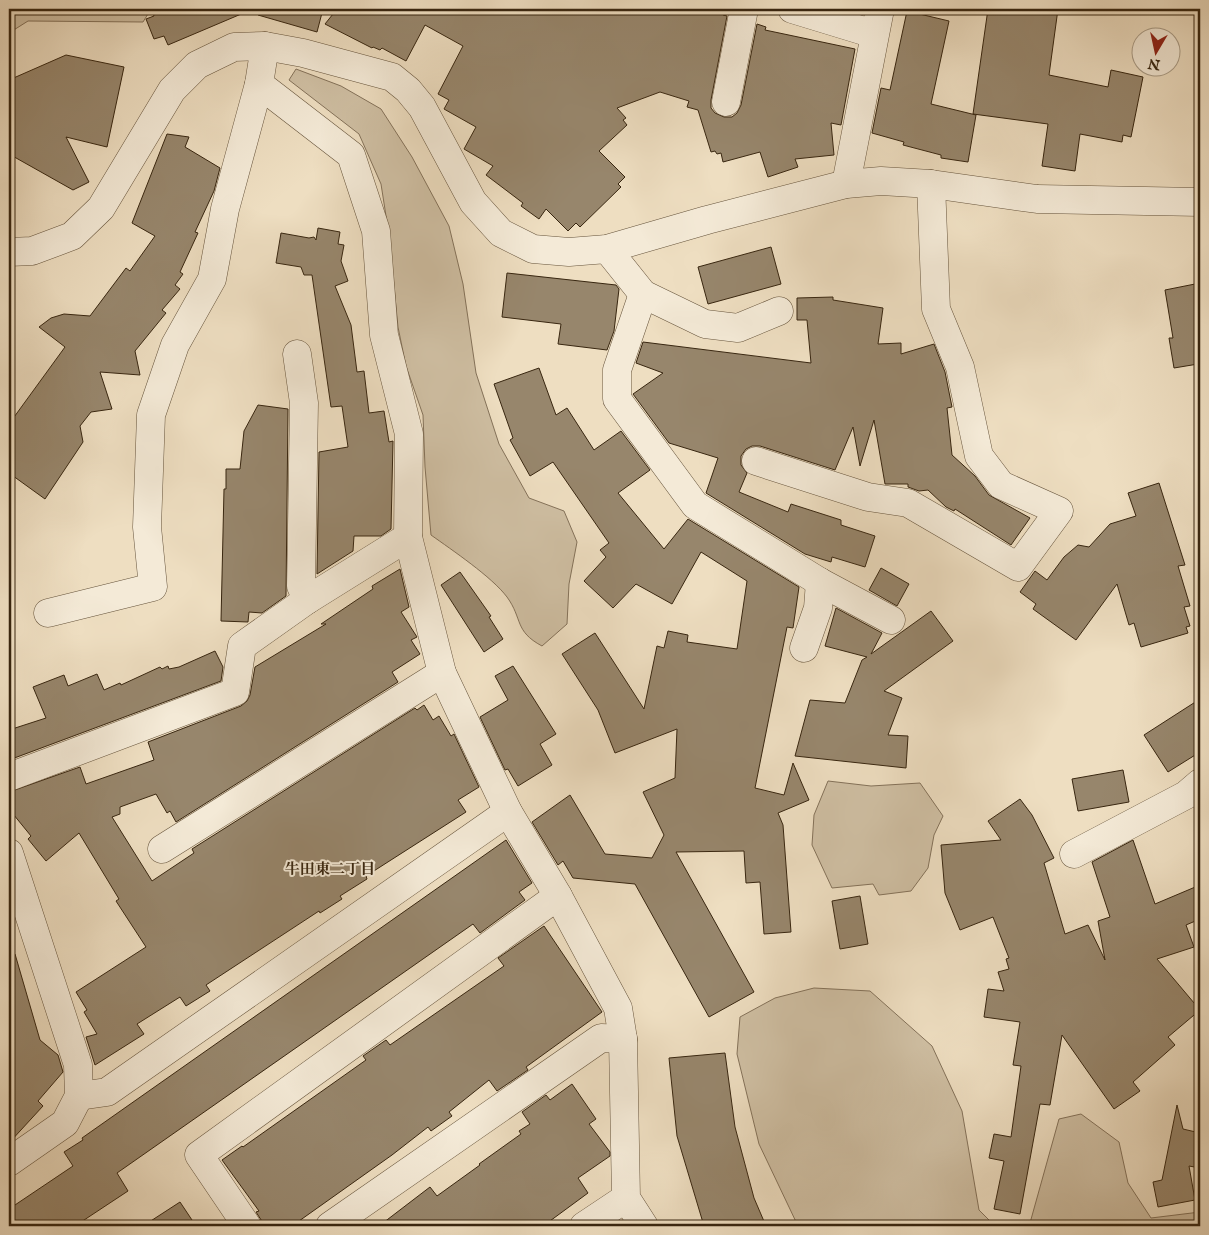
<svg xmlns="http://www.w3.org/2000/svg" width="1209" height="1235" font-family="'IM FELL English','Noto Serif JP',serif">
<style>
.green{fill:#cfbfa3;stroke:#84725a}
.building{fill:#97866c;stroke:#382610}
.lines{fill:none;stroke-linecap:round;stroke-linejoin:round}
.minor-casing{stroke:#66543c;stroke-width:29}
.minor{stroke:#f4ead7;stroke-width:28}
.labels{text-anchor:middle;stroke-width:4;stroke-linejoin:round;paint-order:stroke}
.neighbourhood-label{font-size:15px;font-weight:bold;fill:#382610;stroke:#f4ead7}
</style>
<rect width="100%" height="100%" fill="#eedec1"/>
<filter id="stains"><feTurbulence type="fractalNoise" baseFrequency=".004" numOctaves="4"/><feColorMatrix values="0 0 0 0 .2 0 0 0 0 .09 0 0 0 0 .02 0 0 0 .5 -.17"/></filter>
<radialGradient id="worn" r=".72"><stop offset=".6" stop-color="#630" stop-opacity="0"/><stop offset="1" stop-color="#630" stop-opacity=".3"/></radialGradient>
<!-- green -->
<g class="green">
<path d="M 9,9 L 151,9 L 143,22 L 28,21 L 9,33 Z"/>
<path d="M 296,69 L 341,86 L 381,109 L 412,157 L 449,226 L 463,284 L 476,373 L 499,444 L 529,498 L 564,511 L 577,542 L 569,584 L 567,624 L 542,646 C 514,631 523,619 507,597 C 492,577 452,550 431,535 L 425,467 L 423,415 L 406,366 L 398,327 L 389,235 L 381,184 L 359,134 L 289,80 Z"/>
<path d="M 828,781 L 871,786 L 920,783 L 943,816 L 934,835 L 928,868 L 911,891 L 879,895 L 873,884 L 832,888 L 812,845 L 814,815 Z"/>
<path d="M 814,988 L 870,991 L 932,1046 L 962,1111 L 979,1210 L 995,1226 L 798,1226 L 759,1144 L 737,1054 L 740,1017 L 775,998 Z"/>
<path d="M 1081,1114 L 1119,1142 L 1128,1183 L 1151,1218 L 1200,1212 L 1200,1226 L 1023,1226 L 1030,1223 L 1059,1119 Z"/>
</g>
<!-- building -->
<g class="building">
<path d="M 152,9 L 253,9 L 168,45 L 164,36 L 154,39 L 146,19 L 154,16 Z"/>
<path d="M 259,9 L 323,9 L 317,32 L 258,15 Z"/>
<path d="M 337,9 L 725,9 L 723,15 L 727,16 L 711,100 L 711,108 L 715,113 L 724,117 L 732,117 L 737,113 L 741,105 L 757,24 L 766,27 L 765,30 L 855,49 L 841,125 L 831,123 L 834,155 L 795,159 L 798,167 L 768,177 L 760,152 L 723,162 L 721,153 L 717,154 L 715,151 L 711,152 L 698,110 L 687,107 L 689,101 L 660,92 L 617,108 L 626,118 L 623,120 L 627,125 L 599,151 L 625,177 L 618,184 L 621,187 L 580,227 L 576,223 L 568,231 L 546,209 L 539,219 L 521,206 L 523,203 L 486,175 L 493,166 L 464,149 L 476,127 L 444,109 L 449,100 L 438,94 L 463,46 L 425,25 L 406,61 L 382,48 L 380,50 L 373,47 L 372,48 L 325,24 Z"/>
<path d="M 988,9 L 1058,9 L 1049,75 L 1108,87 L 1111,70 L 1143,77 L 1131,137 L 1123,135 L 1122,142 L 1080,134 L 1075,171 L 1042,166 L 1048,124 L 973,114 Z"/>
<path d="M 907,11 L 949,21 L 931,104 L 976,115 L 968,162 L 941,158 L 941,155 L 903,145 L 904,142 L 872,133 L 881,88 L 890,90 Z"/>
<path d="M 66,55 L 124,67 L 107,147 L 66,137 L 89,182 L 73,190 L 9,154 L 9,80 Z"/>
<path d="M 167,134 L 189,137 L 185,147 L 220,168 L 214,191 L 195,232 L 198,233 L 180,272 L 183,274 L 175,285 L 180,289 L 162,310 L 166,313 L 135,351 L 140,375 L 100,372 L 112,409 L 91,412 L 80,426 L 83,442 L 45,499 L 9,473 L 9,424 L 65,347 L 39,327 L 51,318 L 64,314 L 90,316 L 126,268 L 130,271 L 155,236 L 132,223 Z"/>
<path d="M 318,228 L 340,232 L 338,244 L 344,245 L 341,261 L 348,281 L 335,286 L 351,325 L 357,372 L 364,371 L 369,413 L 384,411 L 389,442 L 393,441 L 391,529 L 381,536 L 354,536 L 353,551 L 317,574 L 319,452 L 348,447 L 342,406 L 331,407 L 312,275 L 304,275 L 301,267 L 276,263 L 281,233 L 309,238 L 314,237 L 316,240 Z"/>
<path d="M 771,247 L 781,284 L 708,304 L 698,267 Z"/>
<path d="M 507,273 L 616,285 L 619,289 L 614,331 L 607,350 L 558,344 L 561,324 L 502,317 Z"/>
<path d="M 1200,283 L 1200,346 L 1195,345 L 1198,364 L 1174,368 L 1169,338 L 1173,338 L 1165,290 Z"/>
<path d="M 833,297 L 833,300 L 883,308 L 878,344 L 901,343 L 901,354 L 934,344 L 945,372 L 952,407 L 947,408 L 952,455 L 975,476 L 989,495 L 1030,518 L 1011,545 L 955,509 L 954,511 L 946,507 L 928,490 L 919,491 L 908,487 L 908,484 L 885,484 L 874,420 L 860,466 L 853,427 L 835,470 L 760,446 L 752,446 L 746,449 L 741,456 L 741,465 L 747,473 L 739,492 L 788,512 L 791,504 L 841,520 L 841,525 L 875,536 L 865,567 L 832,557 L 831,562 L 805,554 L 706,493 L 718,458 L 669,443 L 633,394 L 663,373 L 636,363 L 643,342 L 811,363 L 807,320 L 797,320 L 797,298 Z"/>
<path d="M 539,368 L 556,415 L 567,408 L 594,450 L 621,431 L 650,470 L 618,493 L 664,549 L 688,519 L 799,587 L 793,628 L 787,627 L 755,788 L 784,795 L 793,763 L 809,800 L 778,813 L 783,825 L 791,932 L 764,934 L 760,882 L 746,883 L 744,851 L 676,852 L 754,992 L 709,1017 L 635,884 L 573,878 L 563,861 L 558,865 L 532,822 L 570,795 L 605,854 L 652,858 L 664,835 L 643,792 L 675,778 L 677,729 L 615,753 L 598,710 L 562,654 L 595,633 L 644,709 L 657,646 L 664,648 L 668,631 L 688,635 L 687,642 L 737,649 L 747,581 L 701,552 L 672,604 L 636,584 L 613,608 L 584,581 L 606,557 L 600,550 L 609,543 L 553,462 L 530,476 L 510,440 L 513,438 L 494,384 Z"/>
<path d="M 258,405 L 288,409 L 286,596 L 262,613 L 249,612 L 248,622 L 221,621 L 224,489 L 226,489 L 226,469 L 240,469 L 244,431 Z"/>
<path d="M 1159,483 L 1185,565 L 1178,566 L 1190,606 L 1184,607 L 1190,626 L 1186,627 L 1188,633 L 1141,647 L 1134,623 L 1129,625 L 1117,584 L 1076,640 L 1033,609 L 1036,604 L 1020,592 L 1035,571 L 1047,580 L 1064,557 L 1078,545 L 1089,547 L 1110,524 L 1136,516 L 1128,493 Z"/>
<path d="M 881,568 L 909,584 L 897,606 L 869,590 Z"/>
<path d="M 400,569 L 409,607 L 401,612 L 417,637 L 411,640 L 420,654 L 392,672 L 398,682 L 176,822 L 170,811 L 167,813 L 156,794 L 120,807 L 120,814 L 112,817 L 152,881 L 194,853 L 192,849 L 415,708 L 417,710 L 424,705 L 433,720 L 439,716 L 451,736 L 454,734 L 479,787 L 458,800 L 466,812 L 366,876 L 367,879 L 340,896 L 342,899 L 320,913 L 319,911 L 206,985 L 210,991 L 186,1006 L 180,997 L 137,1024 L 144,1034 L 95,1065 L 86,1037 L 97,1034 L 84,1012 L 87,1010 L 76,992 L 146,947 L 116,901 L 119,899 L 79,833 L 46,861 L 28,839 L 31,836 L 9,809 L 9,792 L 80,767 L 86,784 L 154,760 L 148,742 L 241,706 L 247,701 L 250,695 L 255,667 L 326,624 L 321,624 L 373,589 L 372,586 Z"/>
<path d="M 460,572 L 491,616 L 489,617 L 503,639 L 484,652 L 441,585 Z"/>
<path d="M 836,608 L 882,633 L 871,654 L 931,611 L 953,641 L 884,691 L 902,698 L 888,735 L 908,736 L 906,768 L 795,756 L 810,700 L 845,703 L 862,660 L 867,657 L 825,646 Z"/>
<path d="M 215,651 L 223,667 L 221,681 L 9,760 L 9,730 L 46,718 L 33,687 L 64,675 L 68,686 L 97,674 L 104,690 L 120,683 L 121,685 L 160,667 L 162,669 L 168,666 L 169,669 L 179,667 Z"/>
<path d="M 513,666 L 556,734 L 540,744 L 552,765 L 518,786 L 508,769 L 505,770 L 480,717 L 508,700 L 495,676 Z"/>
<path d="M 1200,699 L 1200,752 L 1168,772 L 1144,735 Z"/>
<path d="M 1123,770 L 1129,802 L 1078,811 L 1072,779 Z"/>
<path d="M 1020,799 L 1032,815 L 1054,858 L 1044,863 L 1065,934 L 1088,925 L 1105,960 L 1098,921 L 1110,917 L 1092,862 L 1133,840 L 1155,904 L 1200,885 L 1200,919 L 1186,925 L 1194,947 L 1157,959 L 1200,1010 L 1168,1037 L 1175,1045 L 1133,1082 L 1140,1091 L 1114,1109 L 1062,1035 L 1050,1105 L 1040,1104 L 1020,1214 L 994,1209 L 1004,1161 L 989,1158 L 994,1134 L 1011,1137 L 1021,1066 L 1013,1065 L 1020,1022 L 984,1017 L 988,989 L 1004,991 L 998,972 L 1009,969 L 1006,959 L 1009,958 L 993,917 L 960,930 L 945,893 L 941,845 L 1001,840 L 988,821 Z"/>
<path d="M 506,840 L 532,883 L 519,892 L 525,900 L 480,933 L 473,924 L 117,1173 L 128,1191 L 75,1226 L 9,1226 L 9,1209 L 73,1166 L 64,1152 L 83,1140 L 82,1138 Z"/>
<path d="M 860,896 L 868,944 L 840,949 L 832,901 Z"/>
<path d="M 544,926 L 602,1012 L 526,1067 L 528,1070 L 497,1091 L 489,1080 L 449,1112 L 452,1116 L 431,1131 L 428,1127 L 392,1155 L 292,1226 L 265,1226 L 256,1212 L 259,1211 L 222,1160 L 242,1146 L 243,1147 L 366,1060 L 363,1056 L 386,1040 L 390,1045 L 504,966 L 498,958 Z"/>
<path d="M 9,954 L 15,954 L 40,1040 L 58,1055 L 63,1072 L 38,1101 L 43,1106 L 9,1143 Z"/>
<path d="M 725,1053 L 735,1127 L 754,1198 L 766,1226 L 704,1226 L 677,1136 L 669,1058 Z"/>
<path d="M 572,1084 L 596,1119 L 589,1124 L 610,1152 L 610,1156 L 578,1178 L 588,1193 L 554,1218 L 543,1226 L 379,1226 L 430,1187 L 437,1196 L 480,1165 L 479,1164 L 521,1134 L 519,1131 L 530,1124 L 522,1112 L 546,1095 L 550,1100 Z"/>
<path d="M 1177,1105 L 1183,1129 L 1200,1133 L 1200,1168 L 1189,1166 L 1195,1200 L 1158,1207 L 1153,1182 L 1162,1180 Z"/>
<path d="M 180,1202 L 196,1226 L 143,1226 Z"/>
</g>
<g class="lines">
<!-- minor casing -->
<g class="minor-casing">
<g id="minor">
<path d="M 792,9 L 874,34"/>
<path d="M 265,46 L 259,84 L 351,155 L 376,231 L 384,335 L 409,434 L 408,537 L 442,673 L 508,812 L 558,896 L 618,1008 L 623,1039 L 626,1198 L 644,1226"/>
<path d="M 726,102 L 744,9"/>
<path d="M 846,184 L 880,9"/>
<path d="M 607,249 L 643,294 L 705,324 L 738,328 L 779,311"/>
<path d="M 9,252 L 32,251 L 72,236 L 101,208 L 172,90 L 197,65 L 234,47 L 265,46 L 303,53 L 392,77 L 408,90 L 422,107 L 473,202 L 501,233 L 533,249 L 569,252 L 607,249 L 707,220 L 846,184 L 881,181 L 931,184 L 1037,199 L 1200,202"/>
<path d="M 643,294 L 617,370 L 617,399 L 695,505 L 820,582 L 891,620"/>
<path d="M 297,354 L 304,403 L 301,586 L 307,600"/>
<path d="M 756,461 L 868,497 L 908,503 L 1018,567 L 1059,511 L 1001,485 L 979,456 L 960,367 L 936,309 L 931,184"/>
<path d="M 48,613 L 153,587 L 147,527 L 151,415 L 175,345 L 212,279 L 225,209 L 259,84"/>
<path d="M 804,648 L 818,608 L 820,582"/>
<path d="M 9,777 L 235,692 L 242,646 L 307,600 L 408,537"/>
<path d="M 162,849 L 442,673"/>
<path d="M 9,853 L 78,1065 L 79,1096 L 65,1123 L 9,1162"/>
<path d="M 1074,854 L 1186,795 L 1200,783"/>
<path d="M 79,1096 L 107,1092 L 508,812"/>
<path d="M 247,1226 L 199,1155 L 558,896"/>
<path d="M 330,1226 L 601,1038 L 623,1039"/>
<path d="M 584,1226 L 626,1198"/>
</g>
</g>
<!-- minor -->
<use href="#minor" class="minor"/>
</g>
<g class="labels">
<!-- neighbourhood labels -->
<g class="neighbourhood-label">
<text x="330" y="874">牛田東二丁目</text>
</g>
</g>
<!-- margin -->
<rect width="1209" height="1235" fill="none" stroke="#eedec1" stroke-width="30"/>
<rect x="10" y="10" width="1189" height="1215" fill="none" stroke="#382610" stroke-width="2.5"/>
<rect x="15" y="15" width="1179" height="1205" fill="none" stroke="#382610"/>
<!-- north arrow -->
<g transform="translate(1156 52) rotate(189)"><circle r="24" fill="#f4ead7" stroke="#a99c87"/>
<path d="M0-4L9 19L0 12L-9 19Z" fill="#8f2418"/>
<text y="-8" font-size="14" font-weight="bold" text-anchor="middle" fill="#382610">N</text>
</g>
<rect width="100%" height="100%" filter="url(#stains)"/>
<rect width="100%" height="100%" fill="url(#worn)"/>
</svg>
